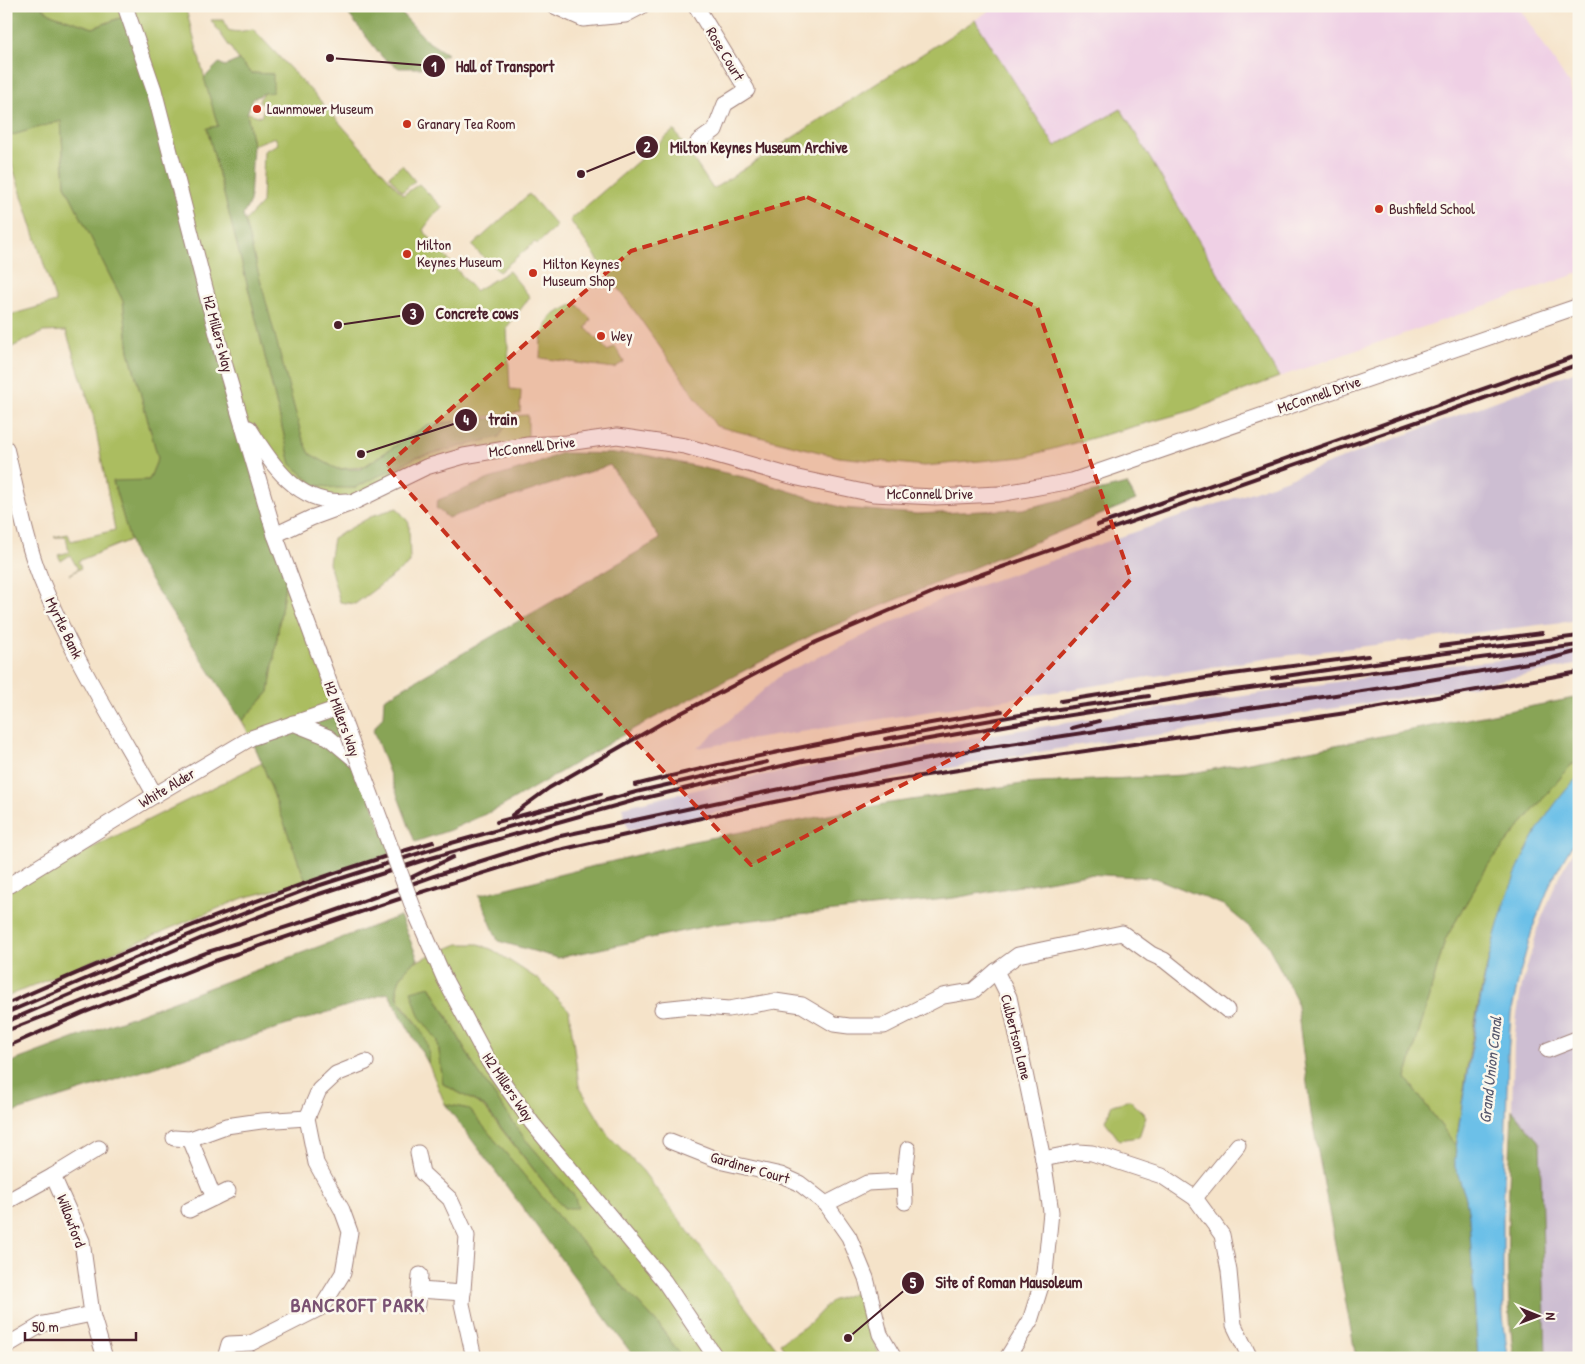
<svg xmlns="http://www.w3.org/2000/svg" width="1585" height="1364" font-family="'Patrick Hand',sans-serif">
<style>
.built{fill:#efd0e5}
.industrial{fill:#cdbed2}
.green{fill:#abbd61;stroke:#7a6e46;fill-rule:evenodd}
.forest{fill:#88a457;stroke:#696241}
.water{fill:#6cc0e8;stroke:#5b708a}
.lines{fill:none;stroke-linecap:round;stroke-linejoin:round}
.minor-casing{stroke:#a0817a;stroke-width:17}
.minor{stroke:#fff;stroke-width:15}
.rail{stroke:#4a1f2b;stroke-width:4}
.minor-bridge-casing{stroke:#a0817a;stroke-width:17;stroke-linecap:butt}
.minor-bridge{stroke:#fff;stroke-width:15}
.marked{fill:#c8321e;fill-opacity:0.2;stroke:#c8321e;stroke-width:4;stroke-dasharray:10 6;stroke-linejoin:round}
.poi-dot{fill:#c8321e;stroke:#fbf7ec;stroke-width:2}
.labels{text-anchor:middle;stroke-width:5;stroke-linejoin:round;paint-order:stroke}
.street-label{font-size:15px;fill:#4a1f2b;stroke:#fbf7ec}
.poi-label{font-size:15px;fill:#4a1f2b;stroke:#fbf7ec;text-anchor:start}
.water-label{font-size:16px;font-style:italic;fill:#56576d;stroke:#fbf7ec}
.district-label{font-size:20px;font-weight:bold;letter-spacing:1px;fill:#7a5273;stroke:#fbf7ec}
.leader{fill:none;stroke:#4a1f2b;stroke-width:2}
.callout-dot{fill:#4a1f2b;stroke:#fbf7ec;stroke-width:2}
.mark-label{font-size:15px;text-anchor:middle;font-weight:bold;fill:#fff}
.callout-label{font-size:16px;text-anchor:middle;font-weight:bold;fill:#4a1f2b;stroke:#fbf7ec;stroke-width:5;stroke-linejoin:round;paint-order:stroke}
</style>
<rect width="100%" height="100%" fill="#fbf7ec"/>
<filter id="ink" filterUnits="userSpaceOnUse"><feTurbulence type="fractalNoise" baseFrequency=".02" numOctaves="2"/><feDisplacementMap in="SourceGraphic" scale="10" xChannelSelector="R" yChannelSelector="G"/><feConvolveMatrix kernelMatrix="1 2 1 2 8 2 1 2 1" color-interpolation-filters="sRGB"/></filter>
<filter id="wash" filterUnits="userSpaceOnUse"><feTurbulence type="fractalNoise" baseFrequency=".0096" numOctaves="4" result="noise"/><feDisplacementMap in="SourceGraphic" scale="20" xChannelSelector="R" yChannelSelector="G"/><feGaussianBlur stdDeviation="1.12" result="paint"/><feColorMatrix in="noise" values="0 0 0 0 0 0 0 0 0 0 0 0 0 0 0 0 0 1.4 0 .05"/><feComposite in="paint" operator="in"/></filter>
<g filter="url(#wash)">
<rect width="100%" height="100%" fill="#f5e3c9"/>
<!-- built -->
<path class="built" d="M 996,6 L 1518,6 L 1569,84 L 1579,117 L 1579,273 L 1279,377 L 1121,109 L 1055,146 L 975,20 Z"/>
<!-- industrial -->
<g class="industrial">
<path d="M 1579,370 L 1579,620 L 1276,657 L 697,748 L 782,674 L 948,596 L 1258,490 Z"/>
<path d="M 1579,649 L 1579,664 L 1467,687 L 1336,708 L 1172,733 L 1093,743 L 991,760 L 628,830 L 622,807 L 746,778 L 988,735 L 1441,666 L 1501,660 Z"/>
<path d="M 1579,843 L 1579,1358 L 1546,1358 L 1540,1143 L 1512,1110 L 1514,1043 L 1517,1015 L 1522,985 L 1539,925 L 1560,874 Z"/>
</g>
<!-- green -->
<g class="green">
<path d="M 39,6 L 185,6 L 218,126 L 207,128 L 253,307 L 291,464 L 315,485 L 354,488 L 417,457 L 499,437 L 511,416 L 528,415 L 528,445 L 464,456 L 358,500 L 301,492 L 239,412 L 122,17 L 93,28 L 53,15 Z"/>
<path d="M 211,20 L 224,20 L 228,30 C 238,33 242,31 253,29 L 316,96 L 403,195 L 419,184 L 443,208 L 434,215 L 423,230 L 475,291 L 509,271 L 530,297 L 507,327 L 510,389 L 521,390 L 520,412 L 427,425 L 363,467 L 337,469 L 310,454 L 302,437 L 244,222 L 262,203 L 264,151 L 278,144 L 275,137 L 253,145 L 247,114 L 249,113 L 261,117 L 265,105 L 259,102 L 260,98 L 265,93 L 273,74 L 251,73 L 239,60 Z"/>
<path d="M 975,20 L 1055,146 L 1121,109 L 1279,377 L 1190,411 L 1024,457 L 924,466 L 839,457 L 716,426 L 570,220 L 674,130 L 713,189 Z"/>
<path d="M 61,120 L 65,185 L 109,274 L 123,301 L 129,351 L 158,458 L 149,480 L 113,482 L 130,540 L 78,561 L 81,568 L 69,575 L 78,569 L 70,555 L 61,561 L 58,555 L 69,552 L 66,537 L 54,537 L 68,534 L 71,541 L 115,530 L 93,415 L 66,331 L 43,332 L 6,350 L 6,316 L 56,302 L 6,146 L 6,137 Z"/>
<path d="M 402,165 L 415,181 L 402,192 L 389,176 Z"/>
<path d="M 529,194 L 557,226 L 537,244 L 535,242 L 499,272 L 472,246 Z"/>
<path d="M 576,303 L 591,319 L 586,328 L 608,351 L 615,346 L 624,362 L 614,368 L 540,358 L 541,338 L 551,316 Z"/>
<path d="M 397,508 L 409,523 L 410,563 L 355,604 L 340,602 L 329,563 L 333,538 L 374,515 Z"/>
<path d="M 287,570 L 338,708 L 251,738 L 242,721 L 269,692 Z"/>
<path d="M 1579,762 C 1579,767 1580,773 1578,777 C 1570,790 1558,800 1549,813 C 1542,824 1535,836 1529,849 C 1483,941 1470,1045 1456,1146 L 1406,1078 L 1445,940 L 1488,865 L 1571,765 Z"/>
<path d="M 262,763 L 306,882 L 243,898 L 6,997 L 6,891 Z"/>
<path d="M 458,944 L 479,944 L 493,950 L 539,980 L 569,1010 L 579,1086 L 608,1135 L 642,1170 L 784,1358 L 683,1358 L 658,1324 L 562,1221 L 469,1109 L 445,1104 L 428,1063 L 429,1055 L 417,1023 L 399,1001 L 397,987 L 402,973 L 414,962 ZM 431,987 L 476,1069 L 525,1139 L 574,1195 L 564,1208 L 483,1106 L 443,1084 Z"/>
<path d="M 1130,1100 L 1146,1116 L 1139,1137 L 1119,1140 L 1105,1121 L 1112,1105 Z"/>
<path d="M 857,1292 L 874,1343 L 881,1358 L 790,1358 L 780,1343 L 810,1323 L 831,1301 Z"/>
</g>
<!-- forest -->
<g class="forest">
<path d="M 6,6 L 39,6 L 53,15 L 93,28 L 123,17 L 141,52 L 287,570 L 269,692 L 242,721 L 134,555 L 113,481 L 149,480 L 158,458 L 129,351 L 123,301 L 109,274 L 65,185 L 61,121 L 6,137 Z"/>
<path d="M 342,6 L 395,6 L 427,41 L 447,54 L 420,68 L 399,68 L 383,58 Z"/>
<path d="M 239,60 L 251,73 L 273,74 L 273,92 L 265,93 L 252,99 L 247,114 L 253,145 L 250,202 L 243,215 L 302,437 L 310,454 L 337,469 L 361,469 L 427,425 L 511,416 L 499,437 L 417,457 L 354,488 L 335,488 L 315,485 L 291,464 L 253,307 L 207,128 L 218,126 L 204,78 L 219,63 L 225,66 Z"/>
<path d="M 561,453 L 641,454 L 748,478 L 843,508 L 917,514 L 1023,509 L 1127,484 L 1136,500 L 814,634 L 635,728 L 501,807 L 450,830 L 415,842 L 373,730 L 383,716 L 384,699 L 660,539 L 610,465 L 448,518 L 436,508 L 438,500 L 489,479 L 534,465 Z"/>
<path d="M 1579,697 L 1579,762 L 1571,765 L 1488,865 L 1445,940 L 1406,1078 L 1456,1146 L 1455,1167 L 1466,1198 L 1469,1216 L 1478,1358 L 1356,1358 L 1311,1114 L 1296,999 L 1265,940 L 1223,905 L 1155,878 L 1086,874 L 954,898 L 716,924 L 558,958 L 498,941 L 479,895 L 689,842 L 890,803 L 1022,784 L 1183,775 Z"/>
<path d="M 338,708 L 391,854 L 306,882 L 262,763 L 251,738 Z"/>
<path d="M 400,916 L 418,959 C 405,968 392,984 399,1001 C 401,1006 406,1010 409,1014 C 421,1028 431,1043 428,1063 L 388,993 L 11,1113 L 6,1117 L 6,1064 Z"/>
<path d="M 430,986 L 476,1069 L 525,1139 L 574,1195 L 578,1208 L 564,1208 L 484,1106 L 443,1084 L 438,1041 L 419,1016 L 411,991 Z"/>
<path d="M 445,1104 L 469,1109 L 562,1221 L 658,1324 L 683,1358 L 635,1358 Z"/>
<path d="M 1512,1110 L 1540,1143 L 1546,1358 L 1514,1358 C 1503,1275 1509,1192 1512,1110 Z"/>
</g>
<!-- water -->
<path class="water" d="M 1579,776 L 1579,833 L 1552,880 L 1533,927 L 1520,973 L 1511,1014 L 1508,1055 L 1503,1218 L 1503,1316 L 1508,1358 L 1478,1358 L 1469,1217 L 1466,1198 L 1455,1167 L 1455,1158 C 1459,1121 1465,1083 1472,1046 C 1488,951 1509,847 1579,776 Z"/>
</g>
<g filter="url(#ink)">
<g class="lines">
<!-- minor casing -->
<g class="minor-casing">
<g id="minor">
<path d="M 125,6 L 154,90 L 226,369 L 275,535 L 349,736"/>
<path d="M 554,6 L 583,19 L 625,15 L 642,6"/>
<path d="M 696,6 L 747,90 L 725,104 L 715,130 L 698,142"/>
<path d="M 249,428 C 271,464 298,506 346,501"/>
<path d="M 6,448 C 17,491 24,536 40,577 C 70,653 115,724 155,795"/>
<path d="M 275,535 L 311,518 L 352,503 L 426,467 L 464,456 L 528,445 L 567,443 L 617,436 L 685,446 L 798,478 L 873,494 L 935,497 L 999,494 L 1072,481 L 1579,306"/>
<path d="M 293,723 L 328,737 L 358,762"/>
<path d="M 6,887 L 155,795 L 251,738 L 338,708"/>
<path d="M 445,980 L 489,1062 L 532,1123 L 664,1281 L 716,1358"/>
<path d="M 662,1009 L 690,1006 L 729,1009 L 775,1001 L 802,1005 L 834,1024 L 849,1026 L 884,1026 L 943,996 L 973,991 L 996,971"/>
<path d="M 1548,1050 L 1579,1038"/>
<path d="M 174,1138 L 190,1139 L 226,1126 L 261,1121 L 307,1118"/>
<path d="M 190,1139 L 214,1198"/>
<path d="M 670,1141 L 723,1162 L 781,1175 L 799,1183 L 826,1204 L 849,1237 L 866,1278 L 880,1334 L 894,1358"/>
<path d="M 418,1153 L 422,1173 L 450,1199 L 467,1236 L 462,1304 L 474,1358"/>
<path d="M 1043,1159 L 1078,1152 L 1092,1153 L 1162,1176 L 1195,1198 L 1222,1235 L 1229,1271 L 1234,1325 L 1250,1358"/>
<path d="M 53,1176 L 99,1148"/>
<path d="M 1195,1198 L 1238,1145"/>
<path d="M 6,1202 L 53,1176 L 82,1241 L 92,1314 L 105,1358"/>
<path d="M 905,1202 L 904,1181 L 908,1149"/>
<path d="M 826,1204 L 867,1183 L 904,1181"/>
<path d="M 189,1210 L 228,1191"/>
<path d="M 419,1290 L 463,1293"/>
<path d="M 418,1305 L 420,1275"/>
<path d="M 6,1346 L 43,1324 L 92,1314"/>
<path d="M 225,1358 L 229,1344 L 251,1343 L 322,1307 L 343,1273 L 350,1232 L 342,1210 L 316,1163 L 307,1118 L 319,1090 L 336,1074 L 366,1062"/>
<path d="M 1007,1358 L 1030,1321 L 1045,1273 L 1051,1212 L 1043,1159 L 1009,997 L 996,971 L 1018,955 L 1122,933 L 1151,954 L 1164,960 L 1227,1010"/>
</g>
</g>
<!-- minor -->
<use href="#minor" class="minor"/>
<!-- rail -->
<g class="rail">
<path d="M 1098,525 L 1579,355"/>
<path d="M 1440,646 L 1542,633"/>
<path d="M 1272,678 L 1423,656 L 1579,636"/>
<path d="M 1061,701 L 1225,675 L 1368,656"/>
<path d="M 1072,728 L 1099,721"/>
<path d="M 885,739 L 1031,713 L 1149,696"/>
<path d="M 635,785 C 756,754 879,731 1002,711"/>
<path d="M 512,815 L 549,788 L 662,723 L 816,642 L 945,587 L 1465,405 L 1579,364"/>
<path d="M 497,822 L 601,794"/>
<path d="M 410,878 L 453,857"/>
<path d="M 6,1004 C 146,942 286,885 433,842"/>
<path d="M 6,1013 L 198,931 L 308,889 L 448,844 L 526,822 L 636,792 L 767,762"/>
<path d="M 6,1022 L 202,938 L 313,896 L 424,860 L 636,800 L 803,761 L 1032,721 L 1227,691 L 1579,645"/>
<path d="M 6,1031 L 208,952 L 318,917 L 434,876 L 556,837 L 761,793 L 977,749 L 1395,686 L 1545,660 L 1579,651"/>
<path d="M 6,1047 L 83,1013 L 212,962 L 396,900 L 555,851 L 745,808 L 844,788 L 1003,763 L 1346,713 L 1579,672"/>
</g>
<!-- minor-bridge casing -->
<g class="minor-bridge-casing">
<path id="minor-bridge" d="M 349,736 L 413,907 L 445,980"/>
</g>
<!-- minor-bridge -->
<use href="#minor-bridge" class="minor-bridge"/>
</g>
</g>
<!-- marked area -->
<path class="marked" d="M 807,197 L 1037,307 L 1131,579 L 978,745 L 751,865 L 528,626 L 386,466 L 631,251 Z"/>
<!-- markers -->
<g class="poi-dot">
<circle cx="257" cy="109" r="5"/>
<circle cx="407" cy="124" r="5"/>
<circle cx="1379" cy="209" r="5"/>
<circle cx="407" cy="254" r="5"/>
<circle cx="533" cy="273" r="5"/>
<circle cx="601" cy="336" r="5"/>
</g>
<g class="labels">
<!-- street labels -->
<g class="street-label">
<text transform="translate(725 54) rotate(59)" y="5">Rose Court</text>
<text transform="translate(218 334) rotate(75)" y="5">H2 Millers Way</text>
<text transform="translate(1319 395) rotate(-19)" y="5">McConnell Drive</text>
<text transform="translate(532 447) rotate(-7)" y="5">McConnell Drive</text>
<text x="930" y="499">McConnell Drive</text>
<text transform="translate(64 628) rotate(64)" y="5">Myrtle Bank</text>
<text transform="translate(342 719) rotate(70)" y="5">H2 Millers Way</text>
<text transform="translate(167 788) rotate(-31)" y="5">White Alder</text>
<text transform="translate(1016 1037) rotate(76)" y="5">Culbertson Lane</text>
<text transform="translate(508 1087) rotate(56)" y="5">H2 Millers Way</text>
<text transform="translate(750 1168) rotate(16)" y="5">Gardiner Court</text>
<text transform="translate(71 1221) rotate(69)" y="5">Willowford</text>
</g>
<!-- poi labels -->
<g class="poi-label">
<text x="267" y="114">Lawnmower Museum</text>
<text x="417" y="129">Granary Tea Room</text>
<text x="1389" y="214">Bushfield School</text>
<text x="417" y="250">Milton<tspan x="417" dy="17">Keynes Museum</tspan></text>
<text x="543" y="269">Milton Keynes<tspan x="543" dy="17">Museum Shop</tspan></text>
<text x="611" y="341">Wey</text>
</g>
<!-- water labels -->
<g class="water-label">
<text transform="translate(1490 1070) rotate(-84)" y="6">Grand Union Canal</text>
</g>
<!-- district labels -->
<g class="district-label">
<text x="358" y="1312">BANCROFT PARK</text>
</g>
</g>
<!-- callouts -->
<path class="leader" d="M330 58L434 66M581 174L647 147M338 325L413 314M361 454L466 420M848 1338L913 1283"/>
<g class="callout-dot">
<circle cx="330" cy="58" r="5"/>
<circle cx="581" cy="174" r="5"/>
<circle cx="338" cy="325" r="5"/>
<circle cx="361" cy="454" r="5"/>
<circle cx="848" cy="1338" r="5"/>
<circle cx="434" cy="66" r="12"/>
<circle cx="647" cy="147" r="12"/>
<circle cx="413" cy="314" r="12"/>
<circle cx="466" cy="420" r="12"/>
<circle cx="913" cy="1283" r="12"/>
</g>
<g class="mark-label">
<text x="434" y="72">1</text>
<text x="647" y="152">2</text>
<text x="413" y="319">3</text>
<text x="466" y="425">4</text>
<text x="913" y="1288">5</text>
</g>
<g class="callout-label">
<text x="505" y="72">Hall of Transport</text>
<text x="759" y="153">Milton Keynes Museum Archive</text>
<text x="477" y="319">Concrete cows</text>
<text x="503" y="425">train</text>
<text x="1009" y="1288">Site of Roman Mausoleum</text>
</g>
<!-- margin -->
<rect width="1585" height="1364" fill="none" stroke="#fbf7ec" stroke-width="25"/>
<!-- north arrow -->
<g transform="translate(1538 1316) rotate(91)" stroke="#fbf7ec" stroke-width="4" paint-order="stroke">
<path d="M0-4L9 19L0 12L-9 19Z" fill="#4a1f2b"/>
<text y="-8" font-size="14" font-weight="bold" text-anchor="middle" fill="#4a1f2b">N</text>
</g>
<!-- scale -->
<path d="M25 1332v8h111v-8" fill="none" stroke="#4a1f2b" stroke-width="2.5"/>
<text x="32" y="1332" font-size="15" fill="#4a1f2b" stroke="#fbf7ec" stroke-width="4" paint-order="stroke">50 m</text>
</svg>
